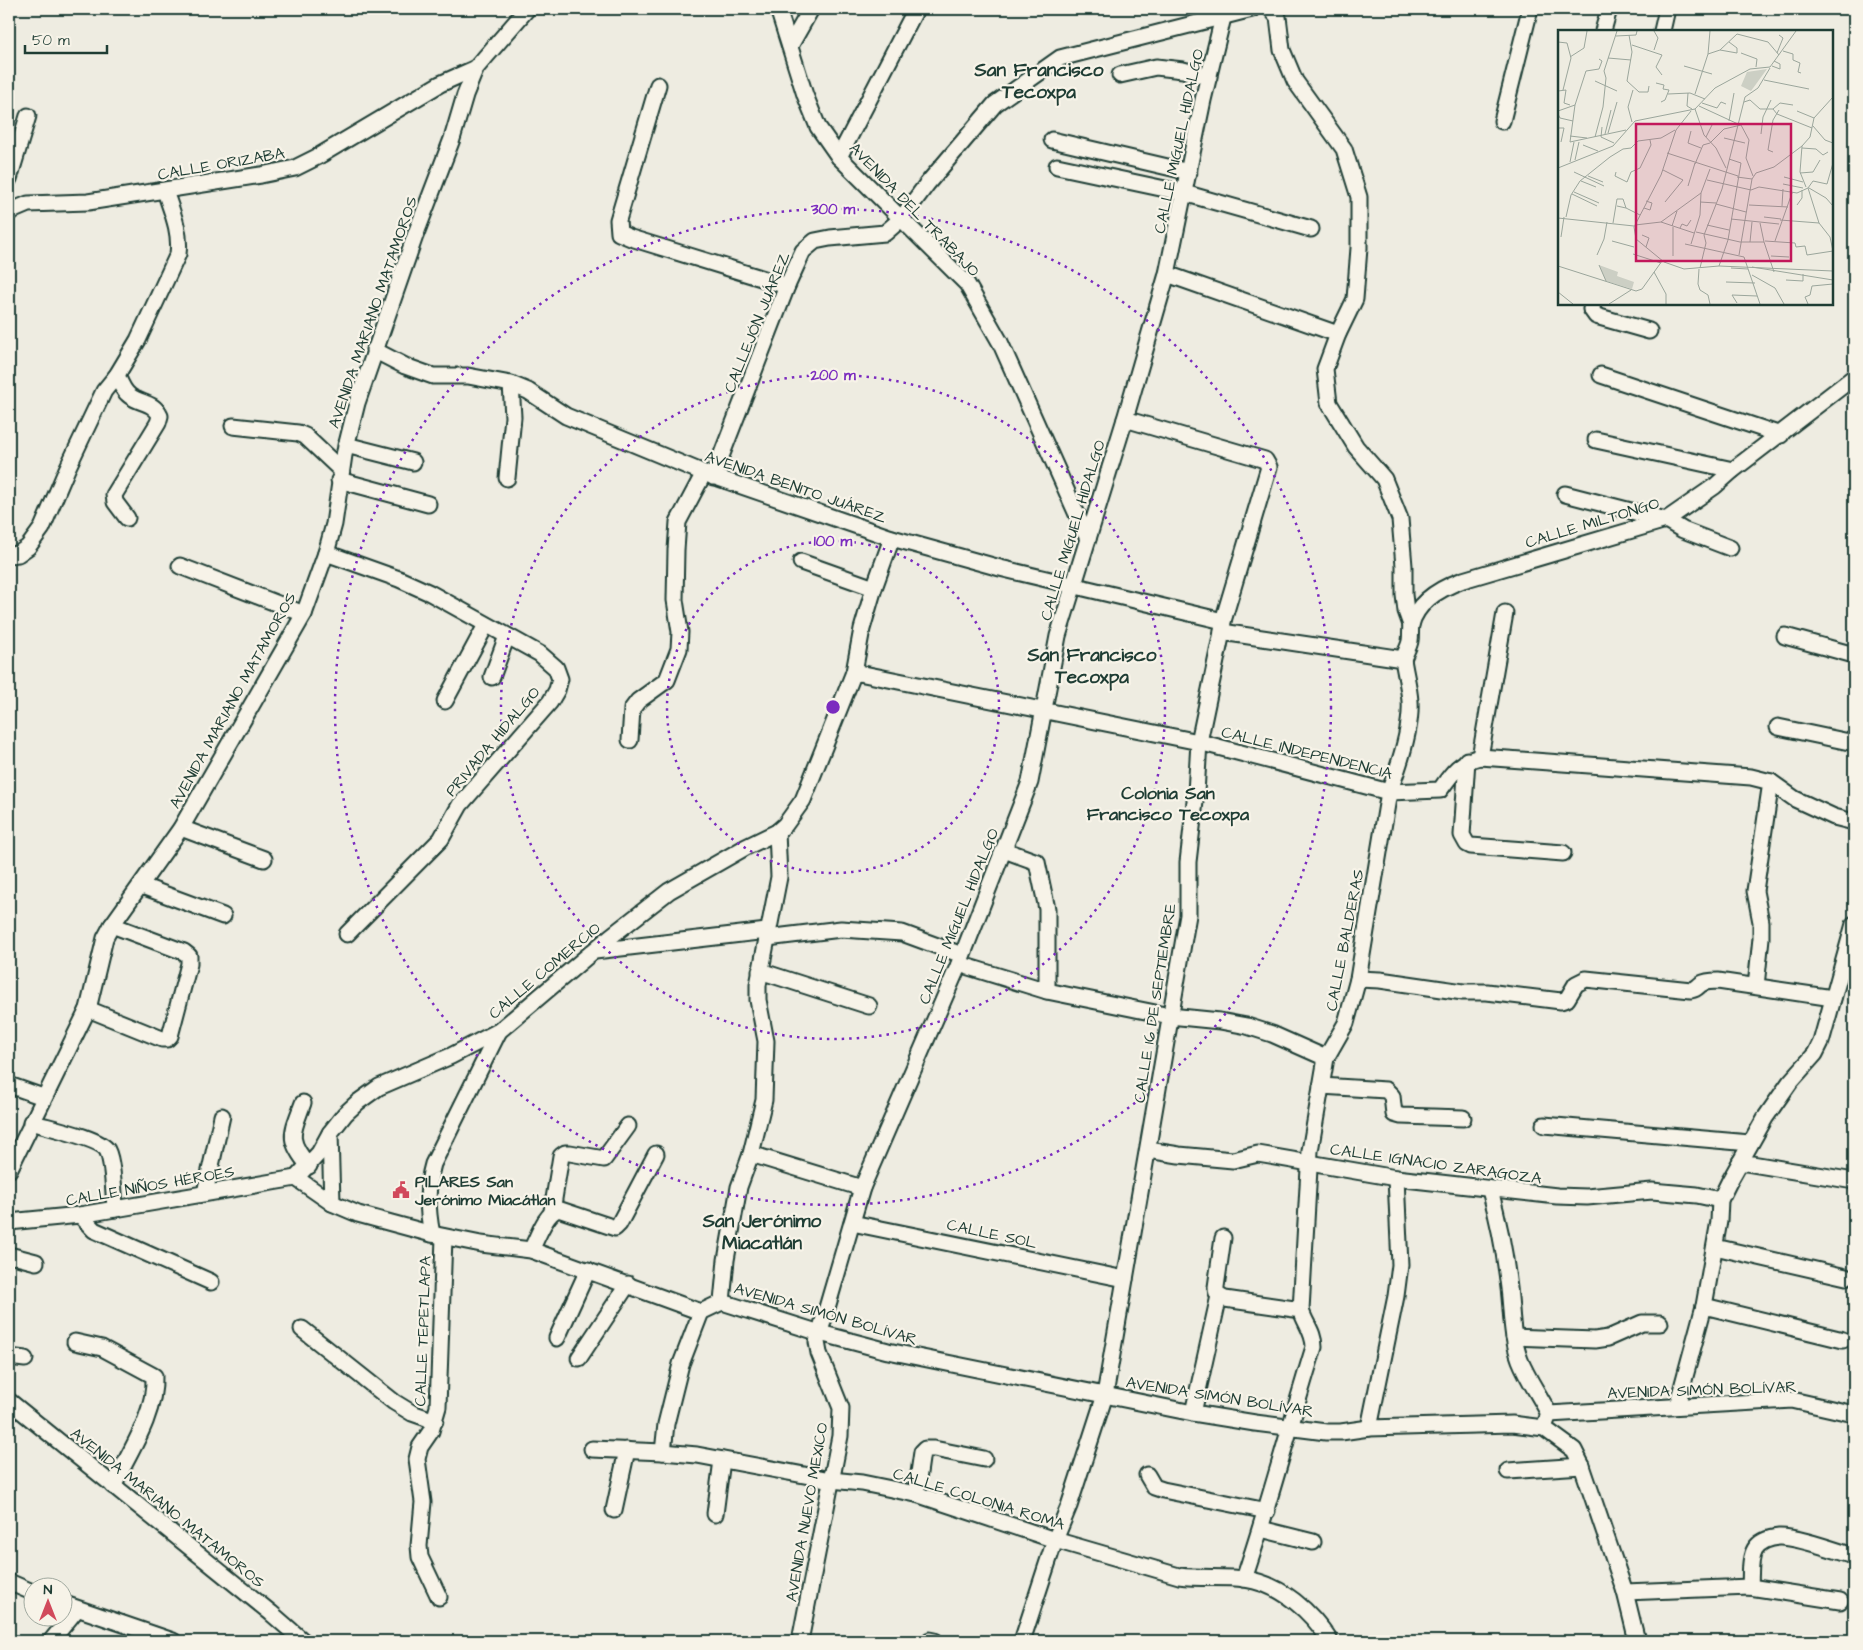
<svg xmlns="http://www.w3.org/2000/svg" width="1863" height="1650" font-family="'Architects Daughter',sans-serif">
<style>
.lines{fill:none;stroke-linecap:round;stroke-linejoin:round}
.minor-casing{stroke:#1f3d34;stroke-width:19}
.minor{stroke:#f7f3e8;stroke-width:15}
.ring{fill:none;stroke:#7b2cbf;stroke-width:2.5;stroke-dasharray:2.5 5}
.labels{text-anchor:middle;stroke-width:4.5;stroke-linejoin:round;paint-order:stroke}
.street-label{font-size:16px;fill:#1f3d34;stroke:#f7f3e8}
.poi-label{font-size:16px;font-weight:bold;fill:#1f3d34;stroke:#f7f3e8;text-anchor:start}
.neighbourhood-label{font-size:18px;font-weight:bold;fill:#1f3d34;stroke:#f7f3e8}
.quarter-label{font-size:19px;font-weight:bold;fill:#1f3d34;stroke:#f7f3e8}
.inset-road{fill:none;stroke:#9ba69c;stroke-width:1}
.view{fill:#c2185b;fill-opacity:0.15;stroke:#c2185b;stroke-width:2.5}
.inset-edge{fill:none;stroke:#1f3d34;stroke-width:2.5}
.centre{fill:#7b2cbf;stroke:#f7f3e8;stroke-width:2.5}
.ring-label{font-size:15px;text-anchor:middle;font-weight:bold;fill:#7b2cbf;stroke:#f7f3e8;stroke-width:4.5;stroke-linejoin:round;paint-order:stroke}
</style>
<rect width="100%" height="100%" fill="#eeece1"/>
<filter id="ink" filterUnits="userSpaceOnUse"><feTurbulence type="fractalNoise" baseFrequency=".02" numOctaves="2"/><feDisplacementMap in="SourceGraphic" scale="10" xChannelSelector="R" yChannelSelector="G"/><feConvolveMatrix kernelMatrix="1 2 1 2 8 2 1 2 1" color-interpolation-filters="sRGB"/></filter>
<g filter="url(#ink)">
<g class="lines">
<!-- minor casing -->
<g class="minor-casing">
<g id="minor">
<path d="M 778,9 L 805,95 L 818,127 L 839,157 L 967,284 L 1000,342 L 1088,539"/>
<path d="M 1271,9 L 1278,17 L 1282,50 L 1295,81 L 1344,149 L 1359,197 L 1359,248 L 1355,299 L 1338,334 L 1325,369 L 1329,403 L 1356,447 L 1384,479 L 1400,519 L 1404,566 L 1404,595 L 1406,611 L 1411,625"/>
<path d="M 1603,31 L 1609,9"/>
<path d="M 1662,31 L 1667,9"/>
<path d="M 790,46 L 811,9"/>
<path d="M 1120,75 L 1156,67 L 1183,70 L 1209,77"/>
<path d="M 658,85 L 618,220 L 619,233 L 631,238 L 787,286"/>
<path d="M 1502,121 L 1530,9"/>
<path d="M 1052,140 L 1189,172"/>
<path d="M 839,157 L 916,9"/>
<path d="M 1057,166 L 1184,193 L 1311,229"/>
<path d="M 9,179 L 28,116"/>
<path d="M 9,212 L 28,204 L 88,202 L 261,175 L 295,168 L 317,157 L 440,84 L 476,68"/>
<path d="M 1167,274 L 1338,334"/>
<path d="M 1593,304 L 1591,309 L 1596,316 L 1649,331"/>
<path d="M 374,350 L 405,366 L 433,376 L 468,376 L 511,384 L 528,391 L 566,416 L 704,473 L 892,538 L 1000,568 L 1223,621"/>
<path d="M 117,375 C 120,382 123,391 130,396 C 141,404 154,402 160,416 L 158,423 L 114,495 L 115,502 L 127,518"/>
<path d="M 1601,375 L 1781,435"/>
<path d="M 233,426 L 298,433 L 305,436 L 341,470"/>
<path d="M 1596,440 L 1733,470"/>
<path d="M 346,445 L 413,462"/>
<path d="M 713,477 L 787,286 L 803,251 L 815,241 L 830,238 L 885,233 L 901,219 L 927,184 L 995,104 L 1060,58 L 1252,9"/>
<path d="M 507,478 L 513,417 L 511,384"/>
<path d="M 339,480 L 428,504"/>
<path d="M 1565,494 L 1666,520 L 1683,530 L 1730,548"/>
<path d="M 326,553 L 399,579 L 430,593 L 540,654 L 556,668 L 560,679 L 557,690 L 550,702 L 460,805 L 441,839 L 347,934"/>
<path d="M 9,555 L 18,554 L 28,547 L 42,528 L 67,469 L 104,391 L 117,375 L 138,340 L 178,254 C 181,232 172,212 165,191"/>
<path d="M 801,562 L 874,588"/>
<path d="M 180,566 L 304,614"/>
<path d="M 1222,632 L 1403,659"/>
<path d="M 1785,636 L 1854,655"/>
<path d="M 1403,659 C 1405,653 1409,647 1410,641 C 1411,636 1410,630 1411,625 C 1417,601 1441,588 1463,580 L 1666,520 L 1715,486 L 1733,470 L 1854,377"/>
<path d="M 854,672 L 1199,742 L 1389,792 L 1440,790 C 1452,773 1459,762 1480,757 L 1751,777 L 1771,782 L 1795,799 L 1834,817 L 1854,822"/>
<path d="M 492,677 L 507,636"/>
<path d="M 445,701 L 486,625"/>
<path d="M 1778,727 L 1854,743"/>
<path d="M 630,740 L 632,709 L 638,701 L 667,680 L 679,649 L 680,632 L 675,600 L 676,550 L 678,522 L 704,473"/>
<path d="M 1480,757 L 1505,613"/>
<path d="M 1467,760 L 1462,835 L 1467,844 L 1471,846 L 1563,853"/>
<path d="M 181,828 L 264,859"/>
<path d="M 1004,850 L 1037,862 L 1047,909 L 1047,991"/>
<path d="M 142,886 L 223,916"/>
<path d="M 767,938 L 841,929 L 902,933 L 962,955"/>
<path d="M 595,951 L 767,931"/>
<path d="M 959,964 L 1047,991 L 1170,1016 L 1220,1021 L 1247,1026 L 1272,1034 L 1326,1058"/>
<path d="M 760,971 L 869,1006"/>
<path d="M 1358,979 L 1380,980 L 1463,992 L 1487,992 L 1561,1001 L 1567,999 L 1576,984 L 1586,979 L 1691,990 C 1697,989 1697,987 1701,984 C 1706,981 1712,981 1718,981 L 1833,998"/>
<path d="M 1756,986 L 1761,938 L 1761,922 L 1755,891 L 1771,782"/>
<path d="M 88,1009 L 162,1039 L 167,1039 L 170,1036 L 189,964 L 189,956 L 184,952 L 112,925"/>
<path d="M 9,1085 L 43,1097"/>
<path d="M 1321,1086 L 1386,1090 L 1392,1096 L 1394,1114 L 1401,1116 L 1463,1118"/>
<path d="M 303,1103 C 292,1133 286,1139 309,1166"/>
<path d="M 31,1122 C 46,1127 100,1138 107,1150 C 113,1161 114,1195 115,1209"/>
<path d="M 1544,1125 L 1750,1143"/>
<path d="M 330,1133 L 332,1203"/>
<path d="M 1148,1150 L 1179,1155 L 1233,1160 L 1258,1154 L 1396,1178 L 1557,1196 L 1587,1197 L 1652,1191 L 1697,1195 L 1720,1200"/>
<path d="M 751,1154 L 862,1188"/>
<path d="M 1740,1162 L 1854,1181"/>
<path d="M 9,1170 L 88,1009 L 105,938 L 112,925 L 181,828 L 304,614 L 326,553 L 334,524 L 344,455 L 357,403 L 415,236 L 452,139 L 465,95 L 476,68 L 527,9"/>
<path d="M 296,1178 L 319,1153 L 330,1133 L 345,1114 L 358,1102 L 379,1087 L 451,1056 L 499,1031 L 610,937 L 669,891 L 746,847 L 777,832 L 785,825 L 803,800 L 854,672 L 862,629 L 874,588 L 892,538"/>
<path d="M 296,1178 L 332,1203 L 358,1214 L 432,1234 L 481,1244 L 531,1250 L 701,1312"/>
<path d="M 1490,1190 C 1499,1222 1505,1254 1509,1288 C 1512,1312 1511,1336 1520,1360 C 1527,1378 1540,1396 1549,1414 L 1546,1422"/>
<path d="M 205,1193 L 222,1116"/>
<path d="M 552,1211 L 561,1156 L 565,1153 L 570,1153 L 604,1159 L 628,1126"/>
<path d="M 80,1215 L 94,1230 L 211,1282"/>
<path d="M 9,1222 L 80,1215 L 296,1178"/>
<path d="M 852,1223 L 1125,1279"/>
<path d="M 432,1234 C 427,1210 426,1188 433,1164 L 499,1031"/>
<path d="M 1223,1238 L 1216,1287 C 1216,1295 1219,1296 1225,1299 L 1301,1310"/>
<path d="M 1715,1247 L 1846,1277"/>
<path d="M 531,1250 C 538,1237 545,1214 558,1209 L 615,1228 L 619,1224 L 656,1154"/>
<path d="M 9,1255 L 36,1262"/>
<path d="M 722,1302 L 820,1333 L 888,1351 L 1193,1413 L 1255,1423 L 1326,1432 L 1341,1432 L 1369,1428 L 1512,1424 L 1544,1428 L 1574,1450 L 1582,1466 L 1625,1592 L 1637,1641"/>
<path d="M 1704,1306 L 1843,1340"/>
<path d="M 302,1329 L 394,1402 L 412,1413 L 435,1421"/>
<path d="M 1514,1337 L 1595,1340 L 1608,1338 L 1642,1323 L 1660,1323"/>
<path d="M 557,1338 L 588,1270"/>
<path d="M 75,1342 L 102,1348 L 154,1376 C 156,1414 129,1453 113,1486"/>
<path d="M 9,1357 L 25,1359"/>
<path d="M 579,1358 L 628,1284"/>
<path d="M 9,1401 L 271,1613 L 303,1641"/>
<path d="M 1677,1406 L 1704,1306 L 1719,1221 L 1720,1200 L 1729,1182 L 1765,1118 L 1790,1082 L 1815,1054 L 1821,1042 L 1854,924"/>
<path d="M 1193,1413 L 1219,1296"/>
<path d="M 1549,1414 L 1792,1400 L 1854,1414"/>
<path d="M 1369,1428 L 1396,1296 L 1400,1265 L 1396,1178"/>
<path d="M 592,1449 L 663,1452 L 697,1455 L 831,1480 L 862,1483 L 916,1494 L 1055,1540 L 1179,1576 C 1201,1579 1224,1576 1245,1579 C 1281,1584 1312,1612 1330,1641"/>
<path d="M 663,1452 L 666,1424 L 681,1364 L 701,1312 L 722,1302 L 726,1260 L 739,1187 L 751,1154 L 764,1100 L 766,1041 L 758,1000 L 758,985 L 779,877 L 777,832"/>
<path d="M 1508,1471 L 1582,1466"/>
<path d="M 1147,1475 L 1154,1487 L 1163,1490 L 1267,1511"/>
<path d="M 916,1494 L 922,1452 L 925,1449 L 934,1449 L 984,1459"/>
<path d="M 614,1510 L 627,1450"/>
<path d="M 715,1514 L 722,1460"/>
<path d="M 1261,1529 L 1313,1542"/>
<path d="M 1244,1579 C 1270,1502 1290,1424 1314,1347 C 1314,1332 1305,1324 1301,1310 L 1310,1151 L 1326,1058 L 1346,1023 L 1358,979 L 1389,792 C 1399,766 1412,729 1410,701 C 1409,687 1405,673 1403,659"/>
<path d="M 9,1582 L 32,1592"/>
<path d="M 1750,1587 C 1751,1576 1749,1559 1755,1549 C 1760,1541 1769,1538 1779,1537 C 1795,1536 1837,1551 1854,1556"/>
<path d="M 1625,1592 L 1750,1587 L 1840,1601"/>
<path d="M 439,1597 L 420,1557 L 419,1546 L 423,1502 L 417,1459 L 420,1447 L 431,1431 L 438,1407 L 444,1237"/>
<path d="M 62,1603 L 173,1641"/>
<path d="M 930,1640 L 935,1641"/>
<path d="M 51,1641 L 77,1609"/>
<path d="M 800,1641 L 840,1436 L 841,1408 L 819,1353 L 817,1342 L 862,1188 L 959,964 L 1030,782 L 1058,636 L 1125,419 L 1167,274 L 1203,100 L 1225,9"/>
<path d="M 1022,1641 L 1055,1540 L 1069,1506 L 1105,1395 L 1188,915 L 1188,862 L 1196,793 L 1199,742 L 1222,632 L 1223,621 L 1269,467 L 1265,460 L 1125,419"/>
</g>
</g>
<!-- minor -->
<use href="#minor" class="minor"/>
</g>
</g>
<!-- distance rings -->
<g class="ring">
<circle cx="833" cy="707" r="166"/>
<circle cx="833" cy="707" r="332"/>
<circle cx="833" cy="707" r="498"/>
</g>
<!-- icons -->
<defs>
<g id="civic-bare" transform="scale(1.35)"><path d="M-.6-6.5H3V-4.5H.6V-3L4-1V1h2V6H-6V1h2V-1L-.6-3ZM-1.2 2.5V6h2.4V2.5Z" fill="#d1495b" stroke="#f7f3e8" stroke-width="2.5" paint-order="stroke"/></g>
</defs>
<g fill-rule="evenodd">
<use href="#civic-bare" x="401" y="1190"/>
</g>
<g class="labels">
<!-- street labels -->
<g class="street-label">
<text transform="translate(1178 141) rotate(-78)" y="6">CALLE MIGUEL HIDALGO</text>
<text transform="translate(221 163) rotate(-10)" y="6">CALLE ORIZABA</text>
<text transform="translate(915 209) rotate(46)" y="6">AVENIDA DEL TRABAJO</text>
<text transform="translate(372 312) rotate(-71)" y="6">AVENIDA MARIANO MATAMOROS</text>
<text transform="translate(756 322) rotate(-68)" y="6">CALLEJÓN JUÁREZ</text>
<text transform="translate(796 486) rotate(19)" y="6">AVENIDA BENITO JUÁREZ</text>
<text transform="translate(1592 522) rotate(-17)" y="6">CALLE MILTONGO</text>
<text transform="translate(1072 530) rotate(-73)" y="6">CALLE MIGUEL HIDALGO</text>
<text transform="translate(232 700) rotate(-61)" y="6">AVENIDA MARIANO MATAMOROS</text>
<text transform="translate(492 741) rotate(-50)" y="6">PRIVADA HIDALGO</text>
<text transform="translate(1307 752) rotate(14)" y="6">CALLE INDEPENDENCIA</text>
<text transform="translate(958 916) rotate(-68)" y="6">CALLE MIGUEL HIDALGO</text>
<text transform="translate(1344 940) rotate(-79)" y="6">CALLE BALDERAS</text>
<text transform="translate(544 970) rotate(-40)" y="6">CALLE COMERCIO</text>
<text transform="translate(1154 1003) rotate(-81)" y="6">CALLE 16 DE SEPTIEMBRE</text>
<text transform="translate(1436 1163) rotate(8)" y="6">CALLE IGNACIO ZARAGOZA</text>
<text transform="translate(150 1185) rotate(-10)" y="6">CALLE NIÑOS HÉROES</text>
<text transform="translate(992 1233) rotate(12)" y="6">CALLE SOL</text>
<text transform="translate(826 1313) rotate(16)" y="6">AVENIDA SIMÓN BOLÍVAR</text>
<text transform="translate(422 1331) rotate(-88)" y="6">CALLE TEPETLAPA</text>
<text transform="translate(1702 1389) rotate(-2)" y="6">AVENIDA SIMÓN BOLÍVAR</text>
<text transform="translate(1220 1396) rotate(9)" y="6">AVENIDA SIMÓN BOLÍVAR</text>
<text transform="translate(979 1498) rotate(17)" y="6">CALLE COLONIA ROMA</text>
<text transform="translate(168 1507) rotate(39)" y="6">AVENIDA MARIANO MATAMOROS</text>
<text transform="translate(806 1512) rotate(-80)" y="6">AVENIDA NUEVO MEXICO</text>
</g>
<!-- poi labels -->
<g class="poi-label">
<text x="415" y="1187">PILARES San<tspan x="415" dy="18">Jerónimo Miacátlan</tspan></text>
</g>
<!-- neighbourhood labels -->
<g class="neighbourhood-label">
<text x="1168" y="799">Colonia San<tspan x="1168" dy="21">Francisco Tecoxpa</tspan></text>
</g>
<!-- quarter labels -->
<g class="quarter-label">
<text x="1039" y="76">San Francisco<tspan x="1039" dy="22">Tecoxpa</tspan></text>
<text x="1092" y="661">San Francisco<tspan x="1092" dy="22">Tecoxpa</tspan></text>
<text x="762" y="1227">San Jerónimo<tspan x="762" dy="22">Miacatlán</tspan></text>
</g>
</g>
<!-- overview -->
<g transform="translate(1558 30)">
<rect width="275" height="275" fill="#eeece1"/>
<path d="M 41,235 L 60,242 L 59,246 L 76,252 L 74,259 L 48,251 Z" fill="#cccfc4"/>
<path d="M 209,39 L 193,61 L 183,56 L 189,42 Z" fill="#cccfc4"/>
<path class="inset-road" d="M 96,1 L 100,8 L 96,20M 71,5 L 74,22 L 69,51 L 81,62 L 90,62 L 91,56M 58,6 L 78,5 L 79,1M 0,12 L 9,13 L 13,28 L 5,60M 74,15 L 104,25 L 98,37 L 104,45M 162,20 L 179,23 L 179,18 L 171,12M 225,21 L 235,24 L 235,30 L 242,33 L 240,42 L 243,43M 183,23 L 199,29 L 198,37M 219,23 L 225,8 L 221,5M 150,24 L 162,20 L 179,4 L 210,12 L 221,25M 12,27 L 26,18 L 29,1M 50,28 L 73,30M 126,36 L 154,44M 214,36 L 222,39 L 222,34 L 216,31M 206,50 L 251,59M 37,51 L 59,61M 98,53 L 106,55 L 105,59 L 111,60 L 107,70 L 103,72M 0,61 L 8,60 L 6,73 L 12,75M 130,63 L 129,76 L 134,79M 110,64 L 132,63 L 147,69M 137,64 L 150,24 L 152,1M 186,72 L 192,70 L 202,79 L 215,79 L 219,84 L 254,98M 144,73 L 159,78 L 163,72 L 168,74M 17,75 L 12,112 L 68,100M 141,76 L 180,94M 137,79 L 146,105 L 158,118 L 168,138M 215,79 L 222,73 L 235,75M 0,81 L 17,75 L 28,41 L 41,39 L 44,31 L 41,29M 133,81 L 118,100 L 103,145 L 76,197 L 78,209 L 106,232 L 126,239 L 161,236 L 275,241M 239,81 L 256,88M 0,84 L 2,88 L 15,91M 171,91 L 176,63M 74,92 L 70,77 L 75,60M 255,96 L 267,110 L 275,113M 44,97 L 43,107 L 56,113M 0,98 L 6,98 L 3,112M 133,101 L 130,113 L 143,118M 50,103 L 59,72M 47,104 L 53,80M 203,104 L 205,87 L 213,70M 12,106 L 29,108M 37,107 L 45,77 L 48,48 L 46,41 L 59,1M 148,107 L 155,93M 166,108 L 187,113M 25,115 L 40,121M 244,116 L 242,142 L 248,157M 244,118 L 258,119 L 265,125 L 270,122M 215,122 L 210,120 L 215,90 L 221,80M 109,123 L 180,146M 17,130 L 21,112M 12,132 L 16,112M 137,134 L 145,115 L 152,113 L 166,99 L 183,95 L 191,110 L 188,128 L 195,146M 0,138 L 55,116 L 77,91 L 137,79 L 157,58 L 192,39 L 212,37 L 238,1M 105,140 L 125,150 L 107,172M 16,142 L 46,156M 58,142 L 57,146 L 69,152 L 73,142 L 82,138 L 93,115 L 92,110M 242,143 L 255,142 L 262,130M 30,146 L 45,152M 179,147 L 194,149M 226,147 L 245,152M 194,149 L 198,143 L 216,137 L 244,116 L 252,107 L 256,88 L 275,67M 149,150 L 193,160 L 201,157 L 239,163 L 250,158M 23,151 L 38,157M 225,154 L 245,158M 130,156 L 137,133M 250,158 L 261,193 L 272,207 L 275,221M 250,158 L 255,151 L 269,154 L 275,133M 251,158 L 268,168 L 275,176M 16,162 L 41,173M 14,164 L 39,176M 142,172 L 158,173M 158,174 L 188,182M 191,175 L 230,177M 239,175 L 244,168 L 244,160M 224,176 L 225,159M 68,178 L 82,185M 86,178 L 92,180 L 94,173 L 88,171M 8,187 L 13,165 L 22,151 L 52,127 L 65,119 L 73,118 L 80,111 L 103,108 L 117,100M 206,187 L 223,189M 0,188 L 76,196M 173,189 L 221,194M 222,190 L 261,193M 103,192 L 143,163M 103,192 L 136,203M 55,193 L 59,169 L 65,169 L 68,178 L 59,176M 202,193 L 206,212M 77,195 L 103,192M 149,195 L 171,200M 114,196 L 119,181M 122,198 L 124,194 L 129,196 L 133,190M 138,202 L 182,212 L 206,212 L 216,242M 84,205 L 91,208 L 88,217M 3,207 L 6,187M 54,211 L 76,217M 207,211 L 237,213 L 238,217 L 247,216 L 249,225 L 275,221M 217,211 L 234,163M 192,212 L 194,192M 127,214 L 186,227 L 202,274M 133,214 L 142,185 L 143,163 L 152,139M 75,224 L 103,233M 39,225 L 46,209 L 49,192M 181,225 L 194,149M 115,226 L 115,197M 213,226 L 231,227M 41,235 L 48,251M 0,236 L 78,261 L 84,259 L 104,231M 161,236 L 170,210 L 183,133 L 171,129M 194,237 L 275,250M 142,238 L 148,213 L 146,205 L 164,159 L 187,67 L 200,58 L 212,38M 173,238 L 190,239M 141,239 L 140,254 L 142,260 L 150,265 L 152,274M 96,242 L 108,264 L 108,274M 194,245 L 217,258 L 226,274M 228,250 L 245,251 L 245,244M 168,252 L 197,253M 0,262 L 15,274M 179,273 L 174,265 L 199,266M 51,274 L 73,260M 250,274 L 247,267 L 252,265 L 254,256 L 275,254"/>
<path class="view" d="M 78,94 L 233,94 L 233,231 L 78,231 Z"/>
<rect width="275" height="275" class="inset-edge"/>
</g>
<circle cx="833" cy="707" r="8" class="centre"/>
<g class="ring-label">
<text x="833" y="214">300 m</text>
<text x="833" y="380">200 m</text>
<text x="833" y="546">100 m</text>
</g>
<!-- margin -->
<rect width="1863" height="1650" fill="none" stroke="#f7f3e8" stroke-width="30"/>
<rect x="15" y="15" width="1833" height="1620" fill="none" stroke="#1f3d34" stroke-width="2" filter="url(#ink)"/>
<!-- north arrow -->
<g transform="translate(48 1602)"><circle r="24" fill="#f7f3e8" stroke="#a1aaa0"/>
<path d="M0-4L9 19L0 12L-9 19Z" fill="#d1495b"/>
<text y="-8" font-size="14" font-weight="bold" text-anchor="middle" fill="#1f3d34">N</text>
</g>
<!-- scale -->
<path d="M25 45v8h82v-8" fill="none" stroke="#1f3d34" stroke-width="2.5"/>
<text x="32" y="45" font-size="15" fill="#1f3d34" stroke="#f7f3e8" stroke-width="4" paint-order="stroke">50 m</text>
</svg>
